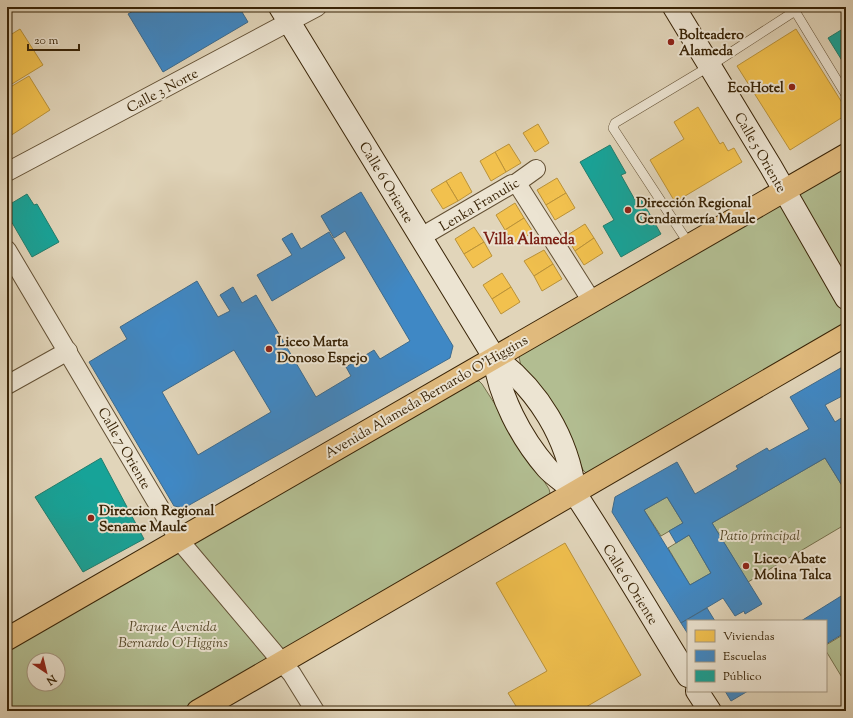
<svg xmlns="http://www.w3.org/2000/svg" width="853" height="718" font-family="'Sorts Mill Goudy',serif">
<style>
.green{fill:#b2bd91;stroke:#76704c;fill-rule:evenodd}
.homes{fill:#f2c14e;stroke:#ba9239}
.schools{fill:#3f88c5;stroke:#3d6a8c;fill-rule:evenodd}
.public{fill:#17a398;stroke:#217d6c}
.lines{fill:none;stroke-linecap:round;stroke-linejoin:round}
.service-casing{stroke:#635034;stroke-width:10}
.minor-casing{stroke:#635034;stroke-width:20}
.secondary-casing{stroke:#392407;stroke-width:24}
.primary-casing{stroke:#392407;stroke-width:24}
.service{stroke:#ece4d2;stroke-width:9}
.minor{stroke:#ece4d2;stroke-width:18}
.secondary{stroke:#ece4d2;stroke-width:22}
.primary{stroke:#e0ba7d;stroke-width:22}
.poi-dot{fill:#8f2418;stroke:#ece4d2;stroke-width:1.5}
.labels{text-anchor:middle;stroke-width:4;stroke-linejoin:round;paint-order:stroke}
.poi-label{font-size:14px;font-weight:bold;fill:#392407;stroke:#ece4d2;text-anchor:start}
.street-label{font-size:14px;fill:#392407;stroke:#ece4d2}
.park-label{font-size:14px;font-style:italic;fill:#574a2a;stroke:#ece4d2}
.neighbourhood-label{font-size:15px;font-weight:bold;fill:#7a1f14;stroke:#ece4d2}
</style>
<rect width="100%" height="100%" fill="#e1d5ba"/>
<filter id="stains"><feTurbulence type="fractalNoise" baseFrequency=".005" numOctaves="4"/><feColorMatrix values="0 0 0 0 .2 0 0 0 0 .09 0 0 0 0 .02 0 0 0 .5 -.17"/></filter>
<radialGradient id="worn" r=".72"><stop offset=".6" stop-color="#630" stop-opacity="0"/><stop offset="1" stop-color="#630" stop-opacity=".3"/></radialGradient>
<!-- green -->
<g class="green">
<path d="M 846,165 L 846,325 L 590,473 L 586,473 L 583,470 L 570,437 L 521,366 L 519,357 L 524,352 Z"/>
<path d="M 474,381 L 479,381 L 482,384 L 549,489 L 550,493 L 546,498 L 179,711 L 7,711 L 7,650 ZM 34,660 L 58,660 L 58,684 L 34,684 Z"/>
<path d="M 825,458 L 846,492 L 846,524 L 748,582 L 712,523 Z"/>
<path d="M 667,497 L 683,523 L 661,536 L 644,510 Z"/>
<path d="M 689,535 L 711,573 L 690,585 L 668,548 Z"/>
<path d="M 846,633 L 846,684 L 826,651 L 826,645 Z"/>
</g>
<!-- homes -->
<g class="homes">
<path d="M 20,29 L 43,65 L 7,87 L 7,37 Z"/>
<path d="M 796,29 L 846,109 L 846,115 L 790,150 L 737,66 Z"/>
<path d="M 29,76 L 50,110 L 10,136 L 7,131 L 7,89 Z"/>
<path d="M 698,107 L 720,144 L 723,142 L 728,151 L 734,148 L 742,162 L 675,202 L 650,160 L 684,139 L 674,122 Z"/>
<path d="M 538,124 L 549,143 L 535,152 L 523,133 Z"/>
<path d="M 509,144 L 521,163 L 506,172 L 495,152 Z"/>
<path d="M 495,152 L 506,172 L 491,181 L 480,161 Z"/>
<path d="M 461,172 L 472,192 L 458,201 L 446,181 Z"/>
<path d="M 557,178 L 566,193 L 546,205 L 537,190 Z"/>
<path d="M 446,181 L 458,201 L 443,209 L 431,190 Z"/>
<path d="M 566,193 L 575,208 L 555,220 L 546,205 Z"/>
<path d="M 515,203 L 524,218 L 505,230 L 496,215 Z"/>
<path d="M 524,218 L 533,232 L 514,244 L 505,230 Z"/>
<path d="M 585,224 L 594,238 L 575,251 L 566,236 Z"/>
<path d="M 474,227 L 484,242 L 464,254 L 455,239 Z"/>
<path d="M 594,238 L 603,253 L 584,265 L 575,251 Z"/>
<path d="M 484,242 L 492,256 L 473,268 L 464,254 Z"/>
<path d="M 544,250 L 553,264 L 534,276 L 524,261 Z"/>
<path d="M 553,264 L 562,279 L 542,291 L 534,276 Z"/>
<path d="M 502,273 L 511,287 L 492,299 L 483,285 Z"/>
<path d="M 511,287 L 520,302 L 501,314 L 492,299 Z"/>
<path d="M 565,543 L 641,675 L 579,711 L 519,711 L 508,693 L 547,671 L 496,583 Z"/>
</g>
<!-- schools -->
<g class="schools">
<path d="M 140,7 L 239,7 L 248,22 L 163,72 L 128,14 Z"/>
<path d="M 361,192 L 453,346 L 450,358 L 184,508 L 174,506 L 89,362 L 127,339 L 120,327 L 197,281 L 218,317 L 230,311 L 220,295 L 233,287 L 242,303 L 256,295 L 316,397 L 351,376 L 346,367 L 374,350 L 380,359 L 410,341 L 345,231 L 334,238 L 321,216 ZM 234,350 L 271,412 L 198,455 L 162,392 Z"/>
<path d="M 329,232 L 345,258 L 272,301 L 257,275 L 292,255 L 282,239 L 292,233 L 301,249 Z"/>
<path d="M 846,365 L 846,394 L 825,405 L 835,422 L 846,415 L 846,492 L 825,458 L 712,523 L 762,604 L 745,614 L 744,611 L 735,616 L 723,598 L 681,623 L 612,512 L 615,497 L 677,462 L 695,494 L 738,469 L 736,466 L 767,448 L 769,451 L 809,429 L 790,397 ZM 667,497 L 683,523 L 669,531 L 676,543 L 689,535 L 711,573 L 690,585 L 644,510 Z"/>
<path d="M 846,593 L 846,632 L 826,644 L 826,621 L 801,621 Z"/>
<path d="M 707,608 L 715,621 L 688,621 L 688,634 L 681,623 Z"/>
<path d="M 725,691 L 748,691 L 731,701 Z"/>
</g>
<!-- public -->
<g class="public">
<path d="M 846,27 L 846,67 L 828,38 Z"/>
<path d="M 610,145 L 626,173 L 621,175 L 635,200 L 640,197 L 661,234 L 621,257 L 603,226 L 614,220 L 580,162 Z"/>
<path d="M 27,194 L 34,205 L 37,204 L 59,242 L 32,257 L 7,214 L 7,206 Z"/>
<path d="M 101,458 L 144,539 L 83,572 L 35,497 Z"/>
</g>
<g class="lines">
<!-- service casing -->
<g class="service-casing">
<path id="service" d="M 689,244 L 613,128 L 615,123 L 710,66 L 795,11 L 846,95"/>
</g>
<!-- minor casing -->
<g class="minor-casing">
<g id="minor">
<path d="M 7,172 L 317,7"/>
<path d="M 515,184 L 518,185 L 591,300"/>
<path d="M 421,237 L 512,184 L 515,184 L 536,169"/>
<path d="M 7,250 L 179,540 L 292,674 L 315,711"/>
<path d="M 7,385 L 68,351"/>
</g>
</g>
<!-- secondary casing -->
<g class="secondary-casing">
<g id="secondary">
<path d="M 280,7 L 494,357 C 538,389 568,438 575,493"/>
<path d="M 674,7 L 771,167 L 846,298"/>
<path d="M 494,357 C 499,396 521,438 547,468 C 555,477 569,484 576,495 C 615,554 651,616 688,676"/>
<path d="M 697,691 L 710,711"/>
</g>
</g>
<!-- primary casing -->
<g class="primary-casing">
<g id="primary">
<path d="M 7,639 L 846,155"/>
<path d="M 198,711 L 846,335"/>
</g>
</g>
<!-- service -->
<use href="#service" class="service"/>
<!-- minor -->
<use href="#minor" class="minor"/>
<!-- secondary -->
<use href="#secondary" class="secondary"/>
<!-- primary -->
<use href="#primary" class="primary"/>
</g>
<!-- markers -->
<g class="poi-dot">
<circle cx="671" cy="42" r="4"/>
<circle cx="792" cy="87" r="4"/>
<circle cx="628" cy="210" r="4"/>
<circle cx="269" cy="349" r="4"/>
<circle cx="91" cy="518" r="4"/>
<circle cx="746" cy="566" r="4"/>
</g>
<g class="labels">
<!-- poi labels -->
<g class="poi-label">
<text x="679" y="39">Bolteadero<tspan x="679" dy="16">Alameda</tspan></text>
<text x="784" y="92" text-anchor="end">EcoHotel</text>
<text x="636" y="207">Dirección Regional<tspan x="636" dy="16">Gendarmería Maule</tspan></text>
<text x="277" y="346">Liceo Marta<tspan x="277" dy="16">Donoso Espejo</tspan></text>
<text x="99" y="515">Direccion Regional<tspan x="99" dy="16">Sename Maule</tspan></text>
<text x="754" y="563">Liceo Abate<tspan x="754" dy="16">Molina Talca</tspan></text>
</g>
<!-- street labels -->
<g class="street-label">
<text transform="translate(162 90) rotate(-28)" y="5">Calle 3 Norte</text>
<text transform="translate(761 152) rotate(60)" y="5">Calle 5 Oriente</text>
<text transform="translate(387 182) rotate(59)" y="5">Calle 6 Oriente</text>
<text transform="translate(479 204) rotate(-31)" y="5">Lenka Franulic</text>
<text transform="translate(426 396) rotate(-30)" y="5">Avenida Alameda Bernardo O'Higgins</text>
<text transform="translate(125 448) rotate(60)" y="5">Calle 7 Oriente</text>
<text transform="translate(631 584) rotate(58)" y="5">Calle 6 Oriente</text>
</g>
<!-- park labels -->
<g class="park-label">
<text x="760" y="540">Patio principal</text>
<text x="173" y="631">Parque Avenida<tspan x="173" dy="16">Bernardo O'Higgins</tspan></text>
</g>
<!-- neighbourhood labels -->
<g class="neighbourhood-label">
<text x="529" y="244">Villa Alameda</text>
</g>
</g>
<!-- margin -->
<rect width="853" height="718" fill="none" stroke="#e1d5ba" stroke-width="24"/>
<rect x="8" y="8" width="837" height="702" fill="none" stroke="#392407" stroke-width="2"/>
<rect x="12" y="12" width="829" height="694" fill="none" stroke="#392407"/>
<!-- legend -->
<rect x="687" y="620" width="140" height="72" fill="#ece4d2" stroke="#a49781"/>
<rect x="695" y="630" width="20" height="12" fill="#f2c14e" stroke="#a49781"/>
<text x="723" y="640" font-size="12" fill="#392407">Viviendas</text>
<rect x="695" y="650" width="20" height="12" fill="#3f88c5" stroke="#a49781"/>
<text x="723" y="660" font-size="12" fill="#392407">Escuelas</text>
<rect x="695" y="670" width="20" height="12" fill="#17a398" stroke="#a49781"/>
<text x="723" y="680" font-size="12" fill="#392407">Público</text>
<!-- north arrow -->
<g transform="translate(46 672) rotate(145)"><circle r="19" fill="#ece4d2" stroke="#a49781"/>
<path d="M0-3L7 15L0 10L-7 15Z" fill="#8f2418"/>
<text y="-6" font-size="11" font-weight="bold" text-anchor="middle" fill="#392407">N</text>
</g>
<!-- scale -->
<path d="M28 44v6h51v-6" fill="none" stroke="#392407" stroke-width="2"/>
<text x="34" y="44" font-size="12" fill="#392407" stroke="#ece4d2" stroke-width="3" paint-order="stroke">20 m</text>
<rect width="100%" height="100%" filter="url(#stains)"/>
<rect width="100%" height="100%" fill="url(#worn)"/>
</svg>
